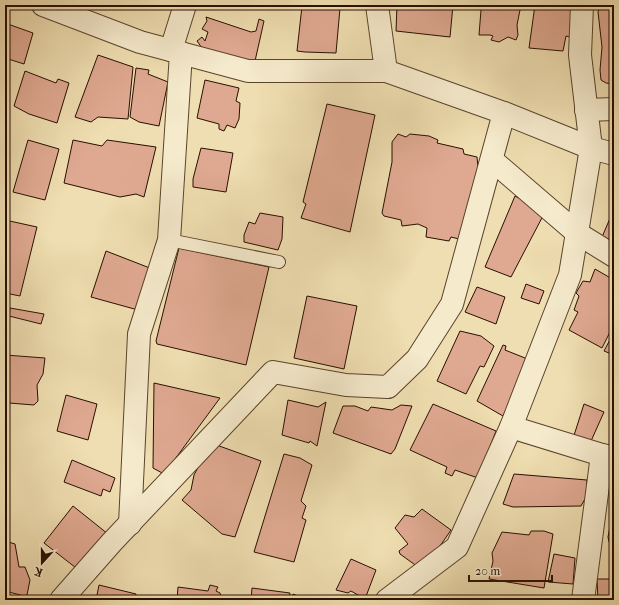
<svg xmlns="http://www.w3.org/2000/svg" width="619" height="605" font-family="'IM FELL French Canon',serif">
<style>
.building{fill:#dfa991;stroke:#280f00}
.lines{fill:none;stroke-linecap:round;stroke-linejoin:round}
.lane-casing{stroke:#5a432c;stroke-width:14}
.street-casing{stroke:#5a432c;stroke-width:24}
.lane{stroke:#f5eacc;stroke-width:12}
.street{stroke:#f5eacc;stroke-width:22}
</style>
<rect width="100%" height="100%" fill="#efdeb1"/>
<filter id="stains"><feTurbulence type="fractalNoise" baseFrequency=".005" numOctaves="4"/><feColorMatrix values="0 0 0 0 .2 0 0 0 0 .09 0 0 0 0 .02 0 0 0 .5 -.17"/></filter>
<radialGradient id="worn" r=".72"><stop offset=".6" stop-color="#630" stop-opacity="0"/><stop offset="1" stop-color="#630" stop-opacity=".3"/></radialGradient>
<!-- building -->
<g class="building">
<path d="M 397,5 L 453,5 L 450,37 L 396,31 Z"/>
<path d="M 483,5 L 521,5 L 517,25 L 518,35 L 516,40 L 508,37 L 499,42 L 491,40 L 493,36 L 490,35 L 479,35 L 481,10 Z"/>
<path d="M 535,5 L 571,5 L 570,37 L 566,36 L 563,51 L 529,48 Z"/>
<path d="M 600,5 L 614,7 L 614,84 L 606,83 L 601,80 L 600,70 L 602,47 L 598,12 Z"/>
<path d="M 302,6 L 340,8 L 336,53 L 305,52 L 297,51 Z"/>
<path d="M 206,17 L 251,32 L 256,31 L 259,19 L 264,21 L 253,70 L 202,48 L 197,41 L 202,37 L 205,41 L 208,32 L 202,29 L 207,21 Z"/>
<path d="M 5,23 L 33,33 L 24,64 L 5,58 Z"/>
<path d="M 98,55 L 133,67 L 128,119 L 98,117 L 91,122 L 75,117 Z"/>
<path d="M 136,68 L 149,70 L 148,74 L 168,82 L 159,126 L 139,122 L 130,117 Z"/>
<path d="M 25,71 L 56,83 L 58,79 L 69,83 L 57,123 L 29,114 L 14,106 Z"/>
<path d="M 205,80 L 239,88 L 236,101 L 240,103 L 239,119 L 235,128 L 227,125 L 224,131 L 219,129 L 219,124 L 197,118 Z"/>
<path d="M 327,104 L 375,115 L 350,232 L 301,218 L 306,204 L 303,202 Z"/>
<path d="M 398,134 L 406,137 L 410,134 L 429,136 L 438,140 L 437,143 L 463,149 L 464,154 L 477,157 L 479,177 L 467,241 L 451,237 L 449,241 L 426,237 L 427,228 L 418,224 L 402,226 L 401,220 L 384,216 L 382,213 L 392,162 L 392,142 Z"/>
<path d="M 28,140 L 59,149 L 45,200 L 13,192 Z"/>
<path d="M 73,140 L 102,146 L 107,140 L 156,147 L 144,197 L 136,194 L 120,197 L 64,183 Z"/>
<path d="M 201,148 L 233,153 L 226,192 L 193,187 L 193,179 Z"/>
<path d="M 515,196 L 545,212 L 511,277 L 485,267 Z"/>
<path d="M 614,209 L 614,242 L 602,237 Z"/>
<path d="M 260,213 L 283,217 L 282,239 L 278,250 L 244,242 L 244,235 L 249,222 L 255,224 Z"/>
<path d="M 5,220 L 37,227 L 20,296 L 5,293 Z"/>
<path d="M 179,248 L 269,267 L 246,365 L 157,344 L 156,341 Z"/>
<path d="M 106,251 L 155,270 L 138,310 L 91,297 Z"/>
<path d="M 595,269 L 614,280 L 614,324 L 602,348 L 569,330 L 578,312 L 574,310 L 579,296 L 576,293 L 583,281 L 590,282 Z"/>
<path d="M 526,284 L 544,291 L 539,304 L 521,298 Z"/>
<path d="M 477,287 L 505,297 L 496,324 L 465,312 Z"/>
<path d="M 307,296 L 357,306 L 344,369 L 294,358 Z"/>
<path d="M 10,308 L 44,314 L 41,324 L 9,316 Z"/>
<path d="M 460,331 L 481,336 L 494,346 L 484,367 L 480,366 L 466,394 L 437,381 Z"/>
<path d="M 614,332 L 614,355 L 604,351 Z"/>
<path d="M 503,345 L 506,346 L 505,350 L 530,360 L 503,416 L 477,401 Z"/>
<path d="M 5,355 L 45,358 L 43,374 L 37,385 L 38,401 L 34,405 L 9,403 L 5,404 Z"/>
<path d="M 154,383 L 220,398 L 164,474 L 153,468 Z"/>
<path d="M 66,395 L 97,404 L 88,440 L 57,431 Z"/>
<path d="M 288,400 L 318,407 L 326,402 L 317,446 L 310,441 L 309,443 L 282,435 Z"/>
<path d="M 433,404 L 496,431 L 478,478 L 455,470 L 452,476 L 445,473 L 447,467 L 410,450 Z"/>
<path d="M 584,404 L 604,412 L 587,450 L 570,448 Z"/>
<path d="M 401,405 L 412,406 L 395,449 L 391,454 L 333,433 L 343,406 L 355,406 L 368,411 L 371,407 L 392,410 Z"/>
<path d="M 211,443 L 261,461 L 235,537 L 222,534 L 182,500 L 191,490 L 194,475 Z"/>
<path d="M 284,454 L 300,458 L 312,465 L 301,501 L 306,506 L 302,518 L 306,520 L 294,562 L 254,552 Z"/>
<path d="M 72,460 L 115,478 L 110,492 L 103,489 L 101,496 L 64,482 Z"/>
<path d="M 514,474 L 587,480 L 586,497 L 581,506 L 513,507 L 503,504 Z"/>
<path d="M 73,506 L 108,534 L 80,571 L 44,543 Z"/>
<path d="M 614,506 L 614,543 L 609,542 L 608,537 Z"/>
<path d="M 422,509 L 451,530 L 431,559 L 418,567 L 400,554 L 399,551 L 408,544 L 395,528 L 405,515 L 414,517 Z"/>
<path d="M 531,531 L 544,531 L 553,534 L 544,588 L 489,579 L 493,561 L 492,553 L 502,532 L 529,535 Z"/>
<path d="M 5,541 L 15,544 L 19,567 L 25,567 L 30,580 L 27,595 L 24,596 L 5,591 Z"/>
<path d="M 554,554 L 575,558 L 573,584 L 548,582 Z"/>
<path d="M 351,559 L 376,570 L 365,599 L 351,591 L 348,593 L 336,590 Z"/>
<path d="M 597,579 L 614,579 L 614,600 L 598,600 Z"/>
<path d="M 99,585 L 136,594 L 135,600 L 96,600 Z"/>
<path d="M 210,585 L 218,587 L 216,591 L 220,593 L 222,600 L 177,600 L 178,587 L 208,591 Z"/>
<path d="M 252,588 L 290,593 L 289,600 L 251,600 Z"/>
<path d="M 293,594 L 308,600 L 292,600 Z"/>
</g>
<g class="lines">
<!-- lane casing -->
<g class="lane-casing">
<path id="lane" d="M 169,240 L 279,262"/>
</g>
<!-- street casing -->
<g class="street-casing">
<g id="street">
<path d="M 43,5 L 140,42 L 248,71 L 386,71"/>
<path d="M 377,5 L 386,71 L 504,113 L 591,148 L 614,154"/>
<path d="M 171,50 L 185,5"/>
<path d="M 586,110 L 614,109"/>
<path d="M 492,160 L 577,233 L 614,256"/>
<path d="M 511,427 L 602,455 L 614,457"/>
<path d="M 130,524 L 139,334 L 169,240 L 181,53"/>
<path d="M 61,600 L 112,542 L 273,372 L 346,385 L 388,387 L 417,359 L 452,304 L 504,113"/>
<path d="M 387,600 L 457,547 L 511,427 L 570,275 L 591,148 L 580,55 L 582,5"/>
<path d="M 583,600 L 602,455"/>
</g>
</g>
<!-- lane -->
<use href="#lane" class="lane"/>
<!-- street -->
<use href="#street" class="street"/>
</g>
<!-- margin -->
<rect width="619" height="605" fill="none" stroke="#efdeb1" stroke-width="20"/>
<rect x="6" y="6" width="607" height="593" fill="none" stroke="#280f00" stroke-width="2"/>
<rect x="10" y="10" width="599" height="585" fill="none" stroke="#280f00"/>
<!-- north arrow -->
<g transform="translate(42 563) rotate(201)" stroke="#f5eacc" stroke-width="3" paint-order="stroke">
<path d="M0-3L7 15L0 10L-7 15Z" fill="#280f00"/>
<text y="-6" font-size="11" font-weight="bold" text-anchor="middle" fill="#280f00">K</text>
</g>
<!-- scale -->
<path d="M469 575v6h83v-6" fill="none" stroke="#280f00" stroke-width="2"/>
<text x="475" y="575" font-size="12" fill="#280f00" stroke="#f5eacc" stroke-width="3" paint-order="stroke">20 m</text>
<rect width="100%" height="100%" filter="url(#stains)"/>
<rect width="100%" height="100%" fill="url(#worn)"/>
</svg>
